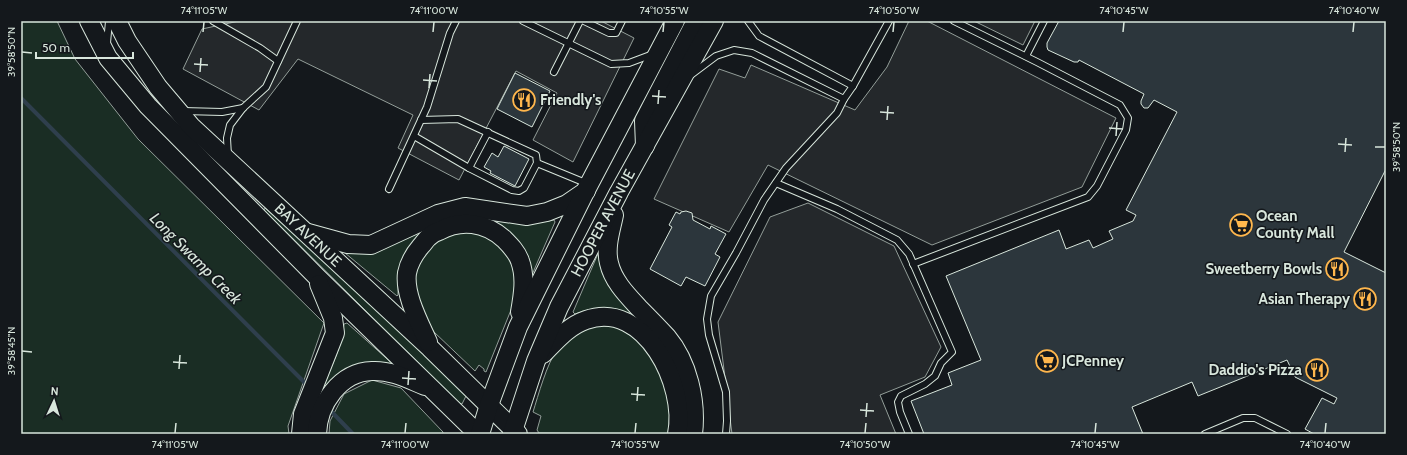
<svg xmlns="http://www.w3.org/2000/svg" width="1407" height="455" font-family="Cabin,sans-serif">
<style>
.green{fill:#1a2d24;stroke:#939e99}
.parking{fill:#24282b;stroke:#939e99}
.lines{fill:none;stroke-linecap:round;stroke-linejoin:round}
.stream{stroke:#2f3f4d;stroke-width:4}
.building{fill:#2c363c;stroke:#d8e6dc}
.lane-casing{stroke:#d8e6dc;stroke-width:8}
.primary-casing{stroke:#d8e6dc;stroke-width:20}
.lane{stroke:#14181c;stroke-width:6}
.primary{stroke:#14181c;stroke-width:18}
.ticks{fill:none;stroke:#d8e6dc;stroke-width:1.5}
.labels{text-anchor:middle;stroke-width:3;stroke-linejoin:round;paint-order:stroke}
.poi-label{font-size:15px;font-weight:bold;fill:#d8e6dc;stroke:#14181c;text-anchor:start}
.street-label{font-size:15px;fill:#d8e6dc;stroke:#14181c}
.water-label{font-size:16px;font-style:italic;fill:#d8e6dc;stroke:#14181c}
.neatline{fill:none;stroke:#d8e6dc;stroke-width:1.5}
.ticks-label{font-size:10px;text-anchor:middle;fill:#d8e6dc}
</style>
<rect width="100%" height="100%" fill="#14181c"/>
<!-- green -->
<g class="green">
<path d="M 21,21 L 57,21 L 75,59 L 138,139 L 324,323 L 288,426 L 289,434 L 21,434 Z"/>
<path d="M 265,208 L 368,299 L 467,394 L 462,404 L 459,403 L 264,210 Z"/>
<path d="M 490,218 L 531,223 L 554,220 L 555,222 L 531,277 L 489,220 Z"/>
<path d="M 423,228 L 398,284 L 398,295 L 397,296 L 339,248 Z"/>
<path d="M 476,231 L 499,241 L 515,264 L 515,300 L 486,372 L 484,371 L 484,369 L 479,365 L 475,371 L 434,332 L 426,321 L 419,310 L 414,272 L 430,244 L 451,232 Z"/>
<path d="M 600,249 L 642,320 L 603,309 L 588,310 L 575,314 L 573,312 Z"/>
<path d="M 347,323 L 395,366 L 325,389 L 322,388 C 331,367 342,347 344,324 Z"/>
<path d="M 586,326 L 617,326 L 646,347 L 664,376 L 670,410 L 668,434 L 539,433 L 537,430 L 541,416 L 533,412 C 538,396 547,363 557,350 C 562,343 579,332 586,326 Z"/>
<path d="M 372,380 L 401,388 L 443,432 L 443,434 L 329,434 L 330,421 L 344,394 Z"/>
</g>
<!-- parking -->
<g class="parking">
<path d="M 239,21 L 601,21 L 634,38 L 573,162 L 533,140 L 557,93 L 516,71 L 459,180 L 398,148 L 413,115 L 298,59 L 259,110 L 183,69 L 202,29 Z"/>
<path d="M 909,21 L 927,21 L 1116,118 L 1082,187 L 932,245 L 768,165 L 729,232 L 654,199 L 719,69 L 745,78 L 751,65 L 855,110 L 887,67 Z"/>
<path d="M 974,21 L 1035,21 L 1023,45 Z"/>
<path d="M 808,203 L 894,246 L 941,347 L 925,377 L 880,395 L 896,434 L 732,434 L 718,322 L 770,217 Z"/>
</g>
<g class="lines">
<!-- stream -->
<g class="stream">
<path d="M 21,98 L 309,387"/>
<path d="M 328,408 L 353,434"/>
</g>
</g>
<!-- building -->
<g class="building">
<path d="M 1059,21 L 1386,21 L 1386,169 L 1344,252 L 1386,273 L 1386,434 L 1314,434 L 1305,429 L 1322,398 L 1334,404 L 1337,398 L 1295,377 L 1287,360 L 1198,396 L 1192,382 L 1132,407 L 1143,434 L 924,434 L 911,401 L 952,385 L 948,373 L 981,360 L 946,276 L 1059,230 L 1066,249 L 1089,240 L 1093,248 L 1113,239 L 1109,231 L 1133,221 L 1136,215 L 1126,210 L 1177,112 L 1154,100 L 1148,108 L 1144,108 L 1141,104 L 1141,101 L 1144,94 L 1079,60 L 1078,62 L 1074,62 L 1048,50 L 1047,47 L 1047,43 Z"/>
<path d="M 515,73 L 550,91 L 532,127 L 497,109 Z"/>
<path d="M 504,146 L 529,159 L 515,186 L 490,173 L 491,171 L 484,167 L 492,153 L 498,157 Z"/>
<path d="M 686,211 L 692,213 L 693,220 L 710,229 L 711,226 L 726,234 L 715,254 L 720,257 L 705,286 L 686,277 L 681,286 L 650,269 L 672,227 L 669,225 L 676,212 L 680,214 L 681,212 Z"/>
</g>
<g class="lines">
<!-- lane casing -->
<g class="lane-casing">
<g id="lane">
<path d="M 213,21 L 260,48 L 278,61"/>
<path d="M 523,21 L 611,64 L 629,63 L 653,54"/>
<path d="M 584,21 L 609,33 L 616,33 L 622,21"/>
<path d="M 748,21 L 759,36 L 853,86"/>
<path d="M 107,43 L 109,21"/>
<path d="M 1026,56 L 1044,21"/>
<path d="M 554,72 L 580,21"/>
<path d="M 692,74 L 716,56 L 734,50 L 752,53 L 844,99"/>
<path d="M 183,111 L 222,112 L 243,108"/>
<path d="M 414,136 L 469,168 L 512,190 L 519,191 L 524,188 L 537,163 L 536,155 L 458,119 L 421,120"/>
<path d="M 228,156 L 227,138 L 230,125 L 243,108 L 266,87 L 297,21"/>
<path d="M 537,163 L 588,184"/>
<path d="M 469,168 L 488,132"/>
<path d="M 776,183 L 837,209 L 897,240 L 909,254 L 952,352 L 941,363 L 935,376 L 925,384 L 901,396 L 898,402 L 900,412 L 909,434"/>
<path d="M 389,189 L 427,107 L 450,33 L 456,21"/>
<path d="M 913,264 L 1088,197 L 1097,186 L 1126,130 L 1128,118 L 1120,105 L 1037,62 L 954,21"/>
<path d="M 726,434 L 727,421 L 726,392 L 709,335 L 707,319 L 711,296 L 736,253 L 764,200 L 786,168 L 837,113 L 844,99 L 853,86 L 889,21"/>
<path d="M 1205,434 L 1243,418 L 1255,418 L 1287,434"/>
</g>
</g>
<!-- primary casing -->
<g class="primary-casing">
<g id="primary">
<path d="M 89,21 L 108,58 L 148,106 L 317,277 L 478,434"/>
<path d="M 117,21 L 127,41 L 158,87 L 191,126 L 430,348 L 518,434"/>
<path d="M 645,146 L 644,121 L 696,21"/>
<path d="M 614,215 C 611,230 605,247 609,263 C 613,281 627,295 639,308 C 648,317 658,327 667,337 C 688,362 697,401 693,434"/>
<path d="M 308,233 L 348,244 L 371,245 L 438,214 L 465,207 L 527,216 L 547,212 L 567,204 L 586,191"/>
<path d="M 428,342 C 419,322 404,294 407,273 C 409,263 415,253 421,246 C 424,243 426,239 429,237 C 432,234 436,232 439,231 C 461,219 485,222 504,239 C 510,245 517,252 520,261 C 526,277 523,295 520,312"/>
<path d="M 543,354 C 555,342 568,326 586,320 C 645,299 687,386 677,434"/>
<path d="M 301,434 L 303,414 L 335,333 L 333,318 L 319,284"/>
<path d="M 317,434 C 318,404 340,372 372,371 C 391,370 408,379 425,386"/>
<path d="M 480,434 L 489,405 L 518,327 L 586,190 L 675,21"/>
<path d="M 512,434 L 536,361 L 559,307 L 619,192 L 714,21"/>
</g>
</g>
<!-- lane -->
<use href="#lane" class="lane"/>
<!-- primary -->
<use href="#primary" class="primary"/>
</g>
<!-- ticks -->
<path class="ticks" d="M 203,32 L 204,22M 433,32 L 434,22M 663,32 L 664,22M 893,32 L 894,22M 1123,32 L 1124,22M 1353,32 L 1354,22M 22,52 L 32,53M 194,64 L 208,65M 200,72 L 201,58M 423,80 L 437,81M 429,88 L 430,74M 652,96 L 666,97M 658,104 L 659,90M 880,112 L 894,113M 887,120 L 888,106M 1109,128 L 1123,129M 1116,136 L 1117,122M 1338,144 L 1352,145M 1375,147 L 1385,147M 1345,152 L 1346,138M 22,351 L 32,352M 173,362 L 187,363M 179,369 L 180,355M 402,378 L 416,379M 408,385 L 409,371M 631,394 L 645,395M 637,401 L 638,387M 860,410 L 874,411M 866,417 L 867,403M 175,433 L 176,423M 405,433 L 406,423M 635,433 L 636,423M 865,433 L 866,423M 1095,433 L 1096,423M 1325,433 L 1326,423"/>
<!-- icons -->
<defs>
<g id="restaurant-ring" transform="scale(1.15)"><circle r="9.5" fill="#14181c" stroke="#ffb74d" stroke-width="1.5"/><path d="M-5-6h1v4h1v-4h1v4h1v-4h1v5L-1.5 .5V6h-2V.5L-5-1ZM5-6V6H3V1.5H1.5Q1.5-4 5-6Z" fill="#ffb74d"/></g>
<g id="supermarket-ring" transform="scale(1.15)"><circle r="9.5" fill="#14181c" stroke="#ffb74d" stroke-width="1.5"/><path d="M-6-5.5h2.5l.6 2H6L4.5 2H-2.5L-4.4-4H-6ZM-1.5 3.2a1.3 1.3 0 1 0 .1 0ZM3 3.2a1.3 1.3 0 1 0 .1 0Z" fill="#ffb74d"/></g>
</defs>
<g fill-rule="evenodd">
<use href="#restaurant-ring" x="524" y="100"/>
<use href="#supermarket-ring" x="1241" y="225"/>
<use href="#restaurant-ring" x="1337" y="269"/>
<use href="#restaurant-ring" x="1365" y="299"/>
<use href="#supermarket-ring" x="1047" y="361"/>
<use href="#restaurant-ring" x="1317" y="370"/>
</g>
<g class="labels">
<!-- poi labels -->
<g class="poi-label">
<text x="540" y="105">Friendly's</text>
<text x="1256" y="221">Ocean<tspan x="1256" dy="17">County Mall</tspan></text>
<text x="1322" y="274" text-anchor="end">Sweetberry Bowls</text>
<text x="1350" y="304" text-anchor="end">Asian Therapy</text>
<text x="1062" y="366">JCPenney</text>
<text x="1302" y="375" text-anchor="end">Daddio's Pizza</text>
</g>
<!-- street labels -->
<g class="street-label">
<text transform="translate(603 223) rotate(-62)" y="5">HOOPER AVENUE</text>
<text transform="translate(308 235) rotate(43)" y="5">BAY AVENUE</text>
</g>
<!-- water labels -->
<g class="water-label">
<text transform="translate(196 258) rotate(45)" y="6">Long Swamp Creek</text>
</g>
</g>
<!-- border -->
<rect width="1407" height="455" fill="none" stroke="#14181c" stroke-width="44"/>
<!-- north arrow -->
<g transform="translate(54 401) rotate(4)" stroke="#14181c" stroke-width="3" paint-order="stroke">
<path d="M0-3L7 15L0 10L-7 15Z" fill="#d8e6dc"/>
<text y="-6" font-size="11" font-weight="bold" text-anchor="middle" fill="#d8e6dc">N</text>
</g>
<!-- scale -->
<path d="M36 52v6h97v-6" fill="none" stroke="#d8e6dc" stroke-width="2"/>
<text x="42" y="52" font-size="12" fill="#d8e6dc" stroke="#14181c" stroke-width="3" paint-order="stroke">50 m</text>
<rect x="22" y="22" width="1363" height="411" class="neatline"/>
<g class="ticks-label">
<text x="204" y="14">74°11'05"W</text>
<text x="434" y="14">74°11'00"W</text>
<text x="664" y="14">74°10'55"W</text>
<text x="894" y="14">74°10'50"W</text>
<text x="1124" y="14">74°10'45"W</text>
<text x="1354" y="14">74°10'40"W</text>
<text transform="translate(11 52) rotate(-90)" y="4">39°58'50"N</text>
<text transform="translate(1396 147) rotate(-90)" y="4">39°58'50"N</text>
<text transform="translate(11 351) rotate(-90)" y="4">39°58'45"N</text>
<text x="175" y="448">74°11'05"W</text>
<text x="405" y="448">74°11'00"W</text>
<text x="635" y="448">74°10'55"W</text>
<text x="865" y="448">74°10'50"W</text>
<text x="1095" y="448">74°10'45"W</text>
<text x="1325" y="448">74°10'40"W</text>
</g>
</svg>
